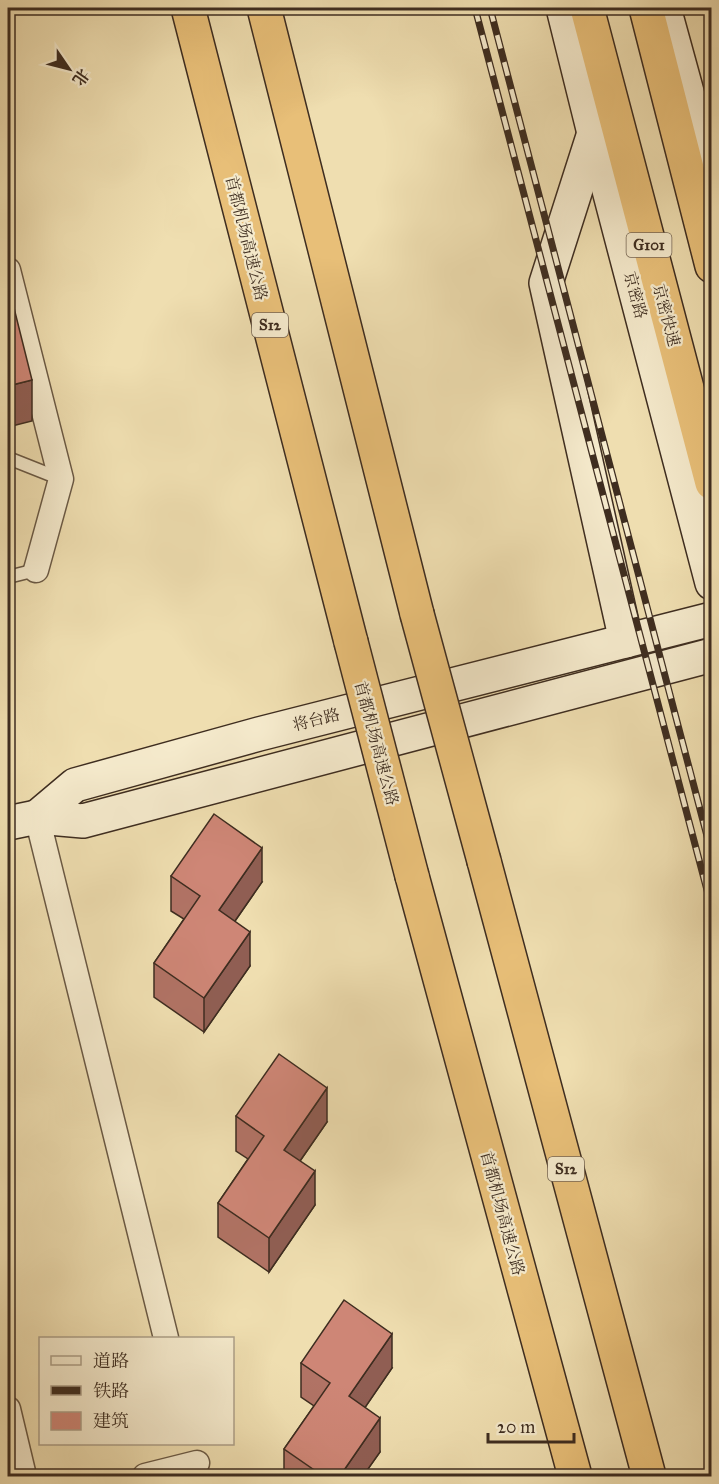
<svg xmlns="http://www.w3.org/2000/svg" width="719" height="1484" font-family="'IM FELL Great Primer','Noto Serif SC',serif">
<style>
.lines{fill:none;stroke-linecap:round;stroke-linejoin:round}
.service-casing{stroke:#6a5944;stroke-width:15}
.minor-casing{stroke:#6a5944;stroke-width:27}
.secondary-casing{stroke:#3e2d20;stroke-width:36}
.trunk-casing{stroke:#3e2d20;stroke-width:36}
.motorway-casing{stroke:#3e2d20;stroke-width:36}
.service{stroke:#f5eacc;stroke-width:12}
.minor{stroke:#f5eacc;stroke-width:24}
.secondary{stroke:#f5eacc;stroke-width:33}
.trunk{stroke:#e8bf78;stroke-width:33}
.motorway{stroke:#e8bf78;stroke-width:33}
.rail-casing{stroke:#3e2d20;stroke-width:7}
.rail{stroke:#f5eacc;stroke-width:4.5;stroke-dasharray:14;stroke-linecap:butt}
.motorway-bridge-casing{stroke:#3e2d20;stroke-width:36;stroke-linecap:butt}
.motorway-bridge{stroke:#e8bf78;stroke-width:33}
.wall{fill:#b17365;stroke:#3e2d20;stroke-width:1.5}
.shaded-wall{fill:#905e53;stroke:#3e2d20;stroke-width:1.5}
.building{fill:#ce8676;stroke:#3e2d20;stroke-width:1.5}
.labels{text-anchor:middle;stroke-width:4.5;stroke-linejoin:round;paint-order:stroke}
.shield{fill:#f5eacc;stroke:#756654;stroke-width:1.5}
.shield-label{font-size:15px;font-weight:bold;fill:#3e2d20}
.street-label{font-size:16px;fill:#3e2d20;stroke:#f5eacc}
</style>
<rect width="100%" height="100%" fill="#efdeb0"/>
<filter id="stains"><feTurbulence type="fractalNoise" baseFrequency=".00333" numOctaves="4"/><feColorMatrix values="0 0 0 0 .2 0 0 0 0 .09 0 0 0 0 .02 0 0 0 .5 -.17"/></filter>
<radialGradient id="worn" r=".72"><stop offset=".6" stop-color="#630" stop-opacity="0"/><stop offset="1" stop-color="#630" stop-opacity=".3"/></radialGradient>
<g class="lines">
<!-- service casing -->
<g class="service-casing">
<g id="service">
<path d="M 8,458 L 61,479"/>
<path d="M 8,577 L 36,570"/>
</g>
</g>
<!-- minor casing -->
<g class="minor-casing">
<g id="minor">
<path d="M 8,270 L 61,479 L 36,570"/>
<path d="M 37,817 L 166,1338"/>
<path d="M 8,1409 L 24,1476"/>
<path d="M 145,1476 L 197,1463"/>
</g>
</g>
<!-- secondary casing -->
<g class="secondary-casing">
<g id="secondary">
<path d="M 563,8 L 594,133 L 712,583"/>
<path d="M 664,8 L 712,183"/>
<path d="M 594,133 L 546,283 L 626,641"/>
<path d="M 37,817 L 75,785 L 259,734 L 712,619"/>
<path d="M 8,823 L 37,817 L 83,821 L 712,655"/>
</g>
</g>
<!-- trunk casing -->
<g class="trunk-casing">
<g id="trunk">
<path d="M 587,8 L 712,483"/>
<path d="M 646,8 L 712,266"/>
</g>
</g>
<!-- motorway casing -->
<g class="motorway-casing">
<g id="motorway">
<path d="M 188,8 L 351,642"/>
<path d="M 264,8 L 417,614"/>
<path d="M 484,861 L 649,1476"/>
<path d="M 412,876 L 575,1476"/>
</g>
</g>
<!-- service -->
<use href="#service" class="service"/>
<!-- minor -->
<use href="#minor" class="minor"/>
<!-- secondary -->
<use href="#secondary" class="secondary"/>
<!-- trunk -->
<use href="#trunk" class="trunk"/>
<!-- motorway -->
<use href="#motorway" class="motorway"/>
<!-- rail casing -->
<g class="rail-casing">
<g id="rail">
<path d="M 475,8 L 712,909"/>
<path d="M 490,8 L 712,855"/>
</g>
</g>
<!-- rail -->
<use href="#rail" class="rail"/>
<!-- motorway-bridge casing -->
<g class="motorway-bridge-casing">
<g id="motorway-bridge">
<path d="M 417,614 L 484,861"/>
<path d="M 351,642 L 412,876"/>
</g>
</g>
<!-- motorway-bridge -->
<use href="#motorway-bridge" class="motorway-bridge"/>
</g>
<!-- wall -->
<g class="wall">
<path d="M 171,876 L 262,882 L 235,921 L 250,966 L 204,1032 L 154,997 L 154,963 L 184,919 L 171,911 Z"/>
<path d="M 236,1116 L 327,1122 L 300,1161 L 315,1205 L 269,1272 L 218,1237 L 218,1203 L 248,1159 L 236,1151 Z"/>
<path d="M 301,1363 L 392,1368 L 365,1407 L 380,1452 L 363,1476 L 284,1476 L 284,1449 L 314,1406 L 301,1397 Z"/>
</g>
<!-- shaded-wall -->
<g class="shaded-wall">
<path d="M 32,380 L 32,421 L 8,427 L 8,386 Z"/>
<path d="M 262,848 L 262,882 L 219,944 L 219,910 Z"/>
<path d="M 10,916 L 10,950 L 8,963 L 8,929 Z"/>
<path d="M 250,932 L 250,966 L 204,1032 L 204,998 Z"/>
<path d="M 327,1088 L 327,1122 L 284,1184 L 284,1150 Z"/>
<path d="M 315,1171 L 315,1205 L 269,1272 L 269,1238 Z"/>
<path d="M 392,1334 L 392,1368 L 349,1431 L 349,1396 Z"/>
<path d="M 380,1418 L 380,1452 L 363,1476 L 340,1476 Z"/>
</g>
<!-- building -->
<g class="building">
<path d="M 8,284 L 32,380 L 8,386 Z"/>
<path d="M 214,814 L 262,848 L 219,910 L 250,932 L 204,998 L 154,963 L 200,896 L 171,876 Z"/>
<path d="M 8,916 L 10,916 L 8,929 Z"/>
<path d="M 279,1054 L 327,1088 L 284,1150 L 315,1171 L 269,1238 L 218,1203 L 264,1136 L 236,1116 Z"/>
<path d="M 344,1300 L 392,1334 L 349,1396 L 380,1418 L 340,1476 L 323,1476 L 284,1449 L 330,1383 L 301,1363 Z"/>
</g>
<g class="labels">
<!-- shield labels -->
<g class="shield">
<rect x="626.5" y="233" width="45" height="24" rx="4.5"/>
<rect x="252" y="313" width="36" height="24" rx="4.5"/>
<rect x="548" y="1157" width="36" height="24" rx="4.5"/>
</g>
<g class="shield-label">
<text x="649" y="250">G101</text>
<text x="270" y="330">S12</text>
<text x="566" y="1174">S12</text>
</g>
<!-- street labels -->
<g class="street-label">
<text transform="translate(247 238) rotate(76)" y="6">首都机场高速公路</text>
<text transform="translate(636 295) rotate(75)" y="6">京密路</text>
<text transform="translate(667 315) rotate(75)" y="6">京密快速</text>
<text transform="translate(316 719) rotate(-14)" y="6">将台路</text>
<text transform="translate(377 743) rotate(75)" y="6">首都机场高速公路</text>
<text transform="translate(503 1213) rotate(75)" y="6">首都机场高速公路</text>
</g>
</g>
<!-- margin -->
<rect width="719" height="1484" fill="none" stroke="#efdeb0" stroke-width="30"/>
<rect x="9" y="9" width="701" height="1466" fill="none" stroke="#3e2d20" stroke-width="3"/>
<rect x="15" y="15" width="689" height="1454" fill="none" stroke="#3e2d20" stroke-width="1.5"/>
<!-- legend -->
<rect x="39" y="1337" width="195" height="108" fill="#f5eacc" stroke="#ac9e87" stroke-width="1.5"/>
<rect x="51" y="1356" width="30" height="9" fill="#f5eacc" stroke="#ac9e87" stroke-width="1.5"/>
<text x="93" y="1367" font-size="18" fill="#3e2d20">道路</text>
<rect x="51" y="1386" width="30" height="9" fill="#3e2d20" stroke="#ac9e87" stroke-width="1.5"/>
<text x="93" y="1397" font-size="18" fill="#3e2d20">铁路</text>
<rect x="51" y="1412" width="30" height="18" fill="#ce8676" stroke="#ac9e87" stroke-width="1.5"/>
<text x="93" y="1427" font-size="18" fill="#3e2d20">建筑</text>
<!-- north arrow -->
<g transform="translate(69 69) rotate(125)" stroke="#f5eacc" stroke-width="4.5" paint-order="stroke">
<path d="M0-4.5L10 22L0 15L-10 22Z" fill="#3e2d20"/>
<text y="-9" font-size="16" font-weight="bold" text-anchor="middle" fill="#3e2d20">北</text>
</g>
<!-- scale -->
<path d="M488 1433v9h86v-9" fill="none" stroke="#3e2d20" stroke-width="3"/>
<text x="497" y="1433" font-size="18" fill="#3e2d20" stroke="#f5eacc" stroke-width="4.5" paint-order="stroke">20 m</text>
<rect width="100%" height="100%" filter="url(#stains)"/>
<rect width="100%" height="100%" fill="url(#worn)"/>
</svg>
